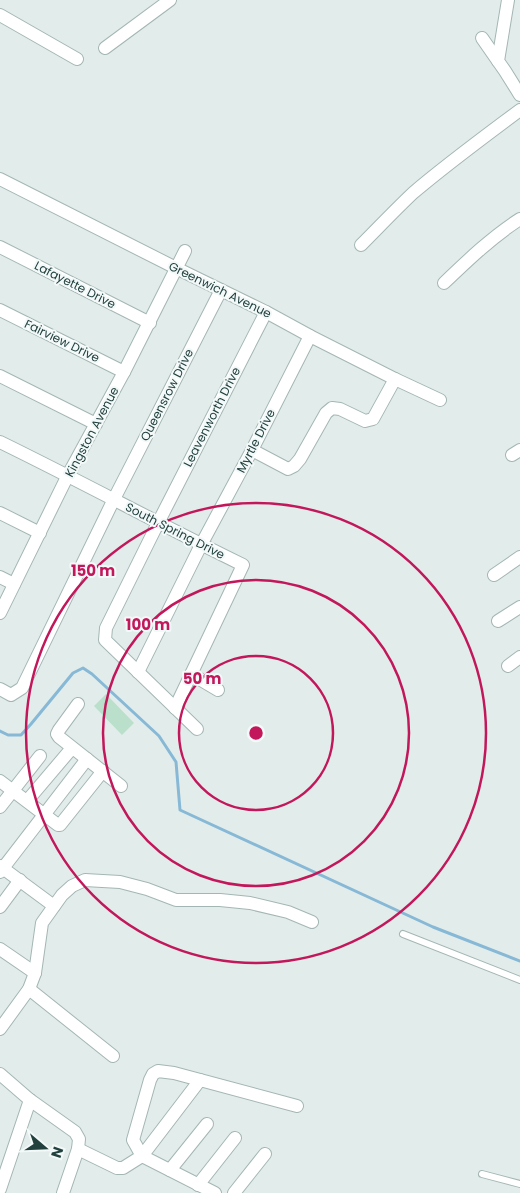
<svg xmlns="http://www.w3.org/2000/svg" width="520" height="1193" font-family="Poppins,sans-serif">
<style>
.pitch{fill:#bae0cc}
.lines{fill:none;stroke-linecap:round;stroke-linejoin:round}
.stream{stroke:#87b8d6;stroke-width:3}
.lane-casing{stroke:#a4b6b4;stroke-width:8}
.street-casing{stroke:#a4b6b4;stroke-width:14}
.lane{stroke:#fff;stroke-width:6}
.street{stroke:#fff;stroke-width:12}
.ring{fill:none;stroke:#c2185b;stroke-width:2.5}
.labels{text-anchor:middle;stroke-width:4;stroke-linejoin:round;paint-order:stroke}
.street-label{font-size:12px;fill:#21403e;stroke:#f3f9f8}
.centre{fill:#c2185b;stroke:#f3f9f8;stroke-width:2.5}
.ring-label{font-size:15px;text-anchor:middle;font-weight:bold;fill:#c2185b;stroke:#f3f9f8;stroke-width:4;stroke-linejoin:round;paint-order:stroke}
</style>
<rect width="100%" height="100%" fill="#e2edeb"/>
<!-- pitch -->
<path class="pitch" d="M 106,694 L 134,723 L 122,735 L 94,706 Z"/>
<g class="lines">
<!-- stream -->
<path class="stream" d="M 0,731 L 8,735 L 21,735 L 31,724 L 73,673 L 83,668 L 92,674 L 159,736 L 176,762 L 180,810 L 433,927 L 520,961"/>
<!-- lane casing -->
<g class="lane-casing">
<g id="lane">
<path d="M 403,934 L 520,980"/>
<path d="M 482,1174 L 520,1184"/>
</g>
</g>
<!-- street casing -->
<g class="street-casing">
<g id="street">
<path d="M 508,0 L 498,61 L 505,71 L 520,95"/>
<path d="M 0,15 L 77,59"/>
<path d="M 482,38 L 498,61"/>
<path d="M 105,48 L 170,0"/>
<path d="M 0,179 L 176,268 L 266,312 L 310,336 L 395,379 L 440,400"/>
<path d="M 361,245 C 378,228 395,210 413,193 C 447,164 484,137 520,110"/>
<path d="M 0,247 L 150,323"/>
<path d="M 444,283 C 468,260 492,237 520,219"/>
<path d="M 0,310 L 124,372"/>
<path d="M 0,376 L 96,424"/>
<path d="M 0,442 C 82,482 161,525 243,565 L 175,708"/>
<path d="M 252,450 L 288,469 L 294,466 L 300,459 L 326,413 L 332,408 L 340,409 L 365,421 L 373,419 L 395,379"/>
<path d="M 512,455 L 520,450"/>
<path d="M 0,513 L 40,533"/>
<path d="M 494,575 L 520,557"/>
<path d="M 0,577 L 14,584"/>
<path d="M 0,613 L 68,475 L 124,372 L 185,251"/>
<path d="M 498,621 L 520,607"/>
<path d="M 508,666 L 520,657"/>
<path d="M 138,672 L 201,545 L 252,450 L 310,336"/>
<path d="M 191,674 L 218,690"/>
<path d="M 0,689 L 11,695 L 22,688 L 114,499 L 221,290"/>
<path d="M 78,704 L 59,730 L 57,734 L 59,737 L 121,786"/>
<path d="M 197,729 L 105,640 L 106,628 L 158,523 L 266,312"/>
<path d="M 0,781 L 58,825 L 60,825 L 103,771"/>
<path d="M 27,801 L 72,748"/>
<path d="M 0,807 L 40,756"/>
<path d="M 0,866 L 54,906"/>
<path d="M 0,872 L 87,759"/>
<path d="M 0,907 L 20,880"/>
<path d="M 0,949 L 35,973"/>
<path d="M 29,989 L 113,1056"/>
<path d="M 0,1029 L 29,989 L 35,973 L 42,923 L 62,895 L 72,886 L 85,880 L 120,882 L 147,889 L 176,900 L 220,900 L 250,903 L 288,912 L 312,922"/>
<path d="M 0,1074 L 30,1100 L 75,1132 L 79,1139 L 78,1149 L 63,1193"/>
<path d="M 78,1149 L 117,1168 L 123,1168 L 142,1156 L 200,1080"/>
<path d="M 170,1170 L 207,1124"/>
<path d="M 198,1185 L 235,1138"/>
<path d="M 0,1189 L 30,1100"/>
<path d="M 215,1193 L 142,1156 L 133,1140 L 150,1080 L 153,1074 L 158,1071 L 174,1073 L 297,1106"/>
<path d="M 234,1193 L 265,1154"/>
</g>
</g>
<!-- lane -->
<use href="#lane" class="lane"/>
<!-- street -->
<use href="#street" class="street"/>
</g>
<!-- distance rings -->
<g class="ring">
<circle cx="256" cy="733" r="77"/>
<circle cx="256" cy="733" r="153"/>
<circle cx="256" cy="733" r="230"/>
</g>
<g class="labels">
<!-- street labels -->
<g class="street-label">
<text transform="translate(75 285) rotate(27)" y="4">Lafayette Drive</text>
<text transform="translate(220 290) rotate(26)" y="4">Greenwich Avenue</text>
<text transform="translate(62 341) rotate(26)" y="4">Fairview Drive</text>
<text transform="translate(167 395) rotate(-63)" y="4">Queensrow Drive</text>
<text transform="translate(212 417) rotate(-63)" y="4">Leavenworth Drive</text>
<text transform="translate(92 432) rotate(-62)" y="4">Kingston Avenue</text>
<text transform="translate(256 441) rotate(-63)" y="4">Myrtle Drive</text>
<text transform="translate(175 531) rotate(27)" y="4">South Spring Drive</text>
</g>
</g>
<circle cx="256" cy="733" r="8" class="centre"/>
<g class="ring-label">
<text x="93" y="576">150 m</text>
<text x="148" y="630">100 m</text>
<text x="202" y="684">50 m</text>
</g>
<!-- north arrow -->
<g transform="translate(45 1148) rotate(109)" stroke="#f3f9f8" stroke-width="4" paint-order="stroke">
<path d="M0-4L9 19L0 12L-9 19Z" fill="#21403e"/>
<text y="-8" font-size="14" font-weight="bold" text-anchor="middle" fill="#21403e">N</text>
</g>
</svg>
